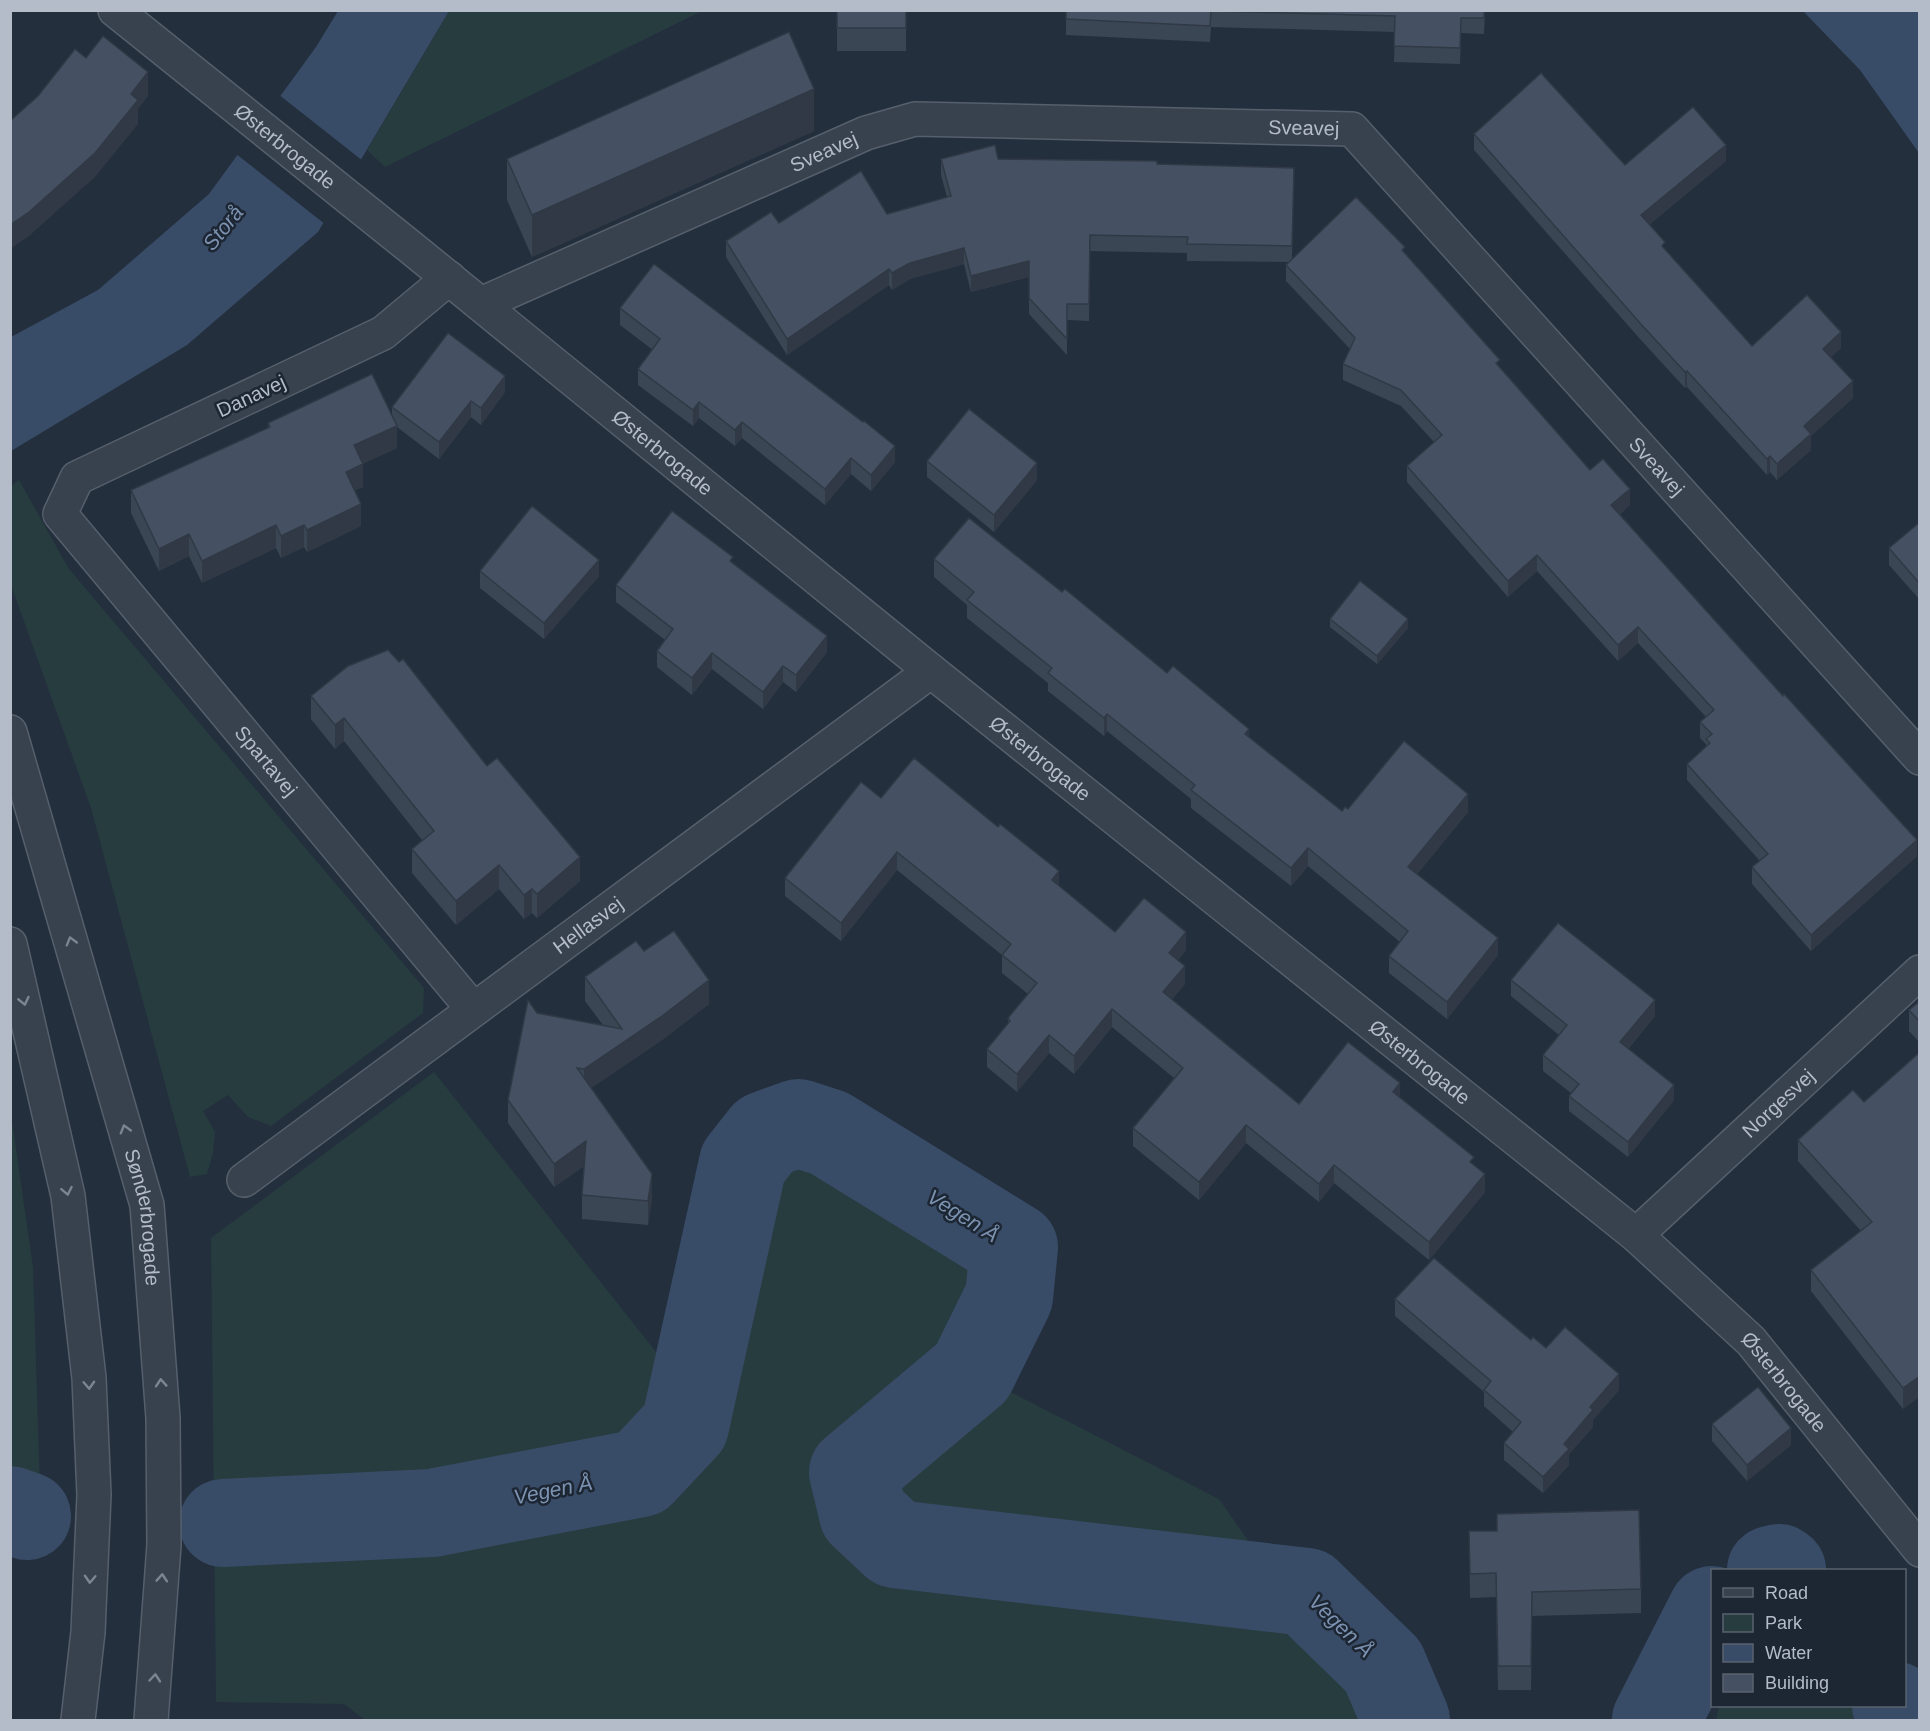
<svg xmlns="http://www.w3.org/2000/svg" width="1930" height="1731" font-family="Arial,sans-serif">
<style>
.green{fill:#263c3f}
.water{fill:#394c67}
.pier{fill:#242f3e}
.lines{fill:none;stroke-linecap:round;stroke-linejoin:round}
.river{stroke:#394c67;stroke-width:88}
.minor-casing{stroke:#565f6c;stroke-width:36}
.minor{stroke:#38414e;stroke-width:33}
.wall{fill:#3b4654}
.shaded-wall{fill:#303945}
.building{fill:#455162;stroke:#303945;stroke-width:1.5}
.oneway{stroke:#7c8592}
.labels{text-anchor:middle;stroke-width:5;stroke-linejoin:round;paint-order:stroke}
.street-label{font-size:20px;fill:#b4bcc9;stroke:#1d2633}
.water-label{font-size:21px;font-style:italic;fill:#7c92b1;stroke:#1d2633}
</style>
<rect width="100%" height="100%" fill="#242f3e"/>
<!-- green -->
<g class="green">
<path d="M 449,11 L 702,11 L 385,167 L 367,150 Z"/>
<path d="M 19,480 L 69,569 L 424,988 L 423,1013 L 271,1126 L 248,1117 L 228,1095 L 203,1111 L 215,1132 L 213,1153 L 207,1174 L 190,1177 L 91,808 L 11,585 L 11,486 Z"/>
<path d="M 434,1072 L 668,1367 L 762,1185 L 806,1156 L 971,1251 L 993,1383 L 1219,1499 L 1350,1687 L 1367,1720 L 365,1720 L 344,1704 L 216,1702 L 211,1238 Z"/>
<path d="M 11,1114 L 33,1267 L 40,1491 L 32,1535 L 11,1557 Z"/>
<path d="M 1719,1706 L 1860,1706 L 1872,1720 L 1716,1720 Z"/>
</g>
<!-- water -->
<g class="water">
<path d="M 338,11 L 449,11 L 318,232 L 187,345 L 11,451 L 11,337 L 98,290 L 209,194 L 316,47 Z"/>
<path d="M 1803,11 L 1919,11 L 1919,153 L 1860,70 Z"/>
</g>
<!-- pier -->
<path class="pier" d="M 278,94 L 363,161 L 326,225 L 235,153 Z"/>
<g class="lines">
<!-- river -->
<g class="river">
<path d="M 10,1510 L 27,1516"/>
<path d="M 223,1523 L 432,1513 L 641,1473 L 685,1426 L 743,1163 L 765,1135 L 798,1123 L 829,1133 L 1014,1247 L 1009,1297 L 972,1372 L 853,1472 L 863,1514 L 895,1544 L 1307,1592 L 1383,1666 L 1406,1720"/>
<path d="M 1771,1570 L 1779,1568 L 1782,1570"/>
<path d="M 1896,1706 L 1907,1720"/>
<path d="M 1656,1720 L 1712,1610"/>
</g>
<!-- minor casing -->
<g class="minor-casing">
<g id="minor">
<path id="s1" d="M 115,10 L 409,246 L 931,671 L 1636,1235 L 1751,1341 L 1920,1550"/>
<path id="s2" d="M 449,278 L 383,333 L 77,478 L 60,514 L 473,1009"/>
<path id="s3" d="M 481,304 L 866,133 L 915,119 L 1352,129 L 1920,758"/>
<path id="s4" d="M 10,732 L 147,1205 L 163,1418 L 164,1545 L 151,1720"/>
<path d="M 10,944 L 68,1196 L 89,1378 L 94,1495 L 88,1632 L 78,1720"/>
<path id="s5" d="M 244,1180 L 931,671"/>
<path id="s6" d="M 1636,1235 L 1920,972"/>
</g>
</g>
<!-- minor -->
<use href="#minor" class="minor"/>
</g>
<!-- wall -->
<g class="wall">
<rect x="837" y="10" width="69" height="41"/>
<path d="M 1066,10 L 1485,10 L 1484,34 L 1461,33 L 1460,64 L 1394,62 L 1395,32 L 1211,27 L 1210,42 L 1066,35 Z"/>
<path d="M 814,131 L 532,257 L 507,200 L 507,159 Z"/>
<path d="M 1474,134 L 1625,165 L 1726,161 L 1650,224 L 1665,250 L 1752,346 L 1841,348 L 1831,357 L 1853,398 L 1811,436 L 1811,450 L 1777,480 L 1770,472 L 1767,475 L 1687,387 L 1685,388 L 1640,339 L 1474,150 Z"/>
<path d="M 941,159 L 998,159 L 1157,164 L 1294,168 L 1292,258 L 1405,253 L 1500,367 L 1590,470 L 1630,505 L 1620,514 L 1917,856 L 1811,951 L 1752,884 L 1752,867 L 1760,861 L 1687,780 L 1687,764 L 1706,746 L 1706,744 L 1700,738 L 1700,722 L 1706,717 L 1638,643 L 1618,661 L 1537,571 L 1508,597 L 1407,482 L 1407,466 L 1434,442 L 1401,406 L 1343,380 L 1343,364 L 1350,349 L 1286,281 L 1286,265 L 1289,262 L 1187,261 L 1187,253 L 1090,251 L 1089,321 L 1067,320 L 1067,355 L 1029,314 L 1029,277 L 971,292 L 964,264 L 910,279 L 892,290 L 889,285 L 787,355 L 726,257 L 726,241 L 779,223 L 887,214 L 947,197 L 941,175 Z"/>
<path d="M 620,308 L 895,462 L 871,491 L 851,474 L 825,505 L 742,438 L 735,446 L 699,418 L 693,426 L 638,385 L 638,369 L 653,350 L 620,325 Z"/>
<path d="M 505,392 L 481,425 L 471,417 L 439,459 L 397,427 L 397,448 L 362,464 L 363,487 L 355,490 L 361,526 L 307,552 L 304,547 L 281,558 L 276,548 L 202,583 L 189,556 L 159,571 L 131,513 L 131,490 L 268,428 L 268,423 L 392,415 L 392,407 Z"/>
<path d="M 927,461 L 1037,480 L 994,532 L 927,477 Z"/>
<path d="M 1920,522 L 1920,600 L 1889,565 L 1889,548 Z"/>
<path d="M 934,559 L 1062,592 L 1342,811 L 1348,809 L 1468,812 L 1417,874 L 1498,955 L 1447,1019 L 1389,973 L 1389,956 L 1400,942 L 1308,866 L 1291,886 L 1191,808 L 1191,799 L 1107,731 L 1104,736 L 1048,691 L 1048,683 L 967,618 L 967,605 L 934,577 Z"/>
<path d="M 733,563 L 827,652 L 796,692 L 783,682 L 763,709 L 712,669 L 692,695 L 657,667 L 657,651 L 665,640 L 616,602 L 616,585 Z"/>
<path d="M 480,571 L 599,576 L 544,639 L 480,588 Z"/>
<path d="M 1330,619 L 1408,628 L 1377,664 L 1330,627 Z"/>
<path d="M 311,696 L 487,766 L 580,881 L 537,918 L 532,913 L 524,919 L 499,889 L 456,925 L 412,873 L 412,849 L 422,840 L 344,741 L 335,749 L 311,719 Z"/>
<path d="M 881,798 L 1059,886 L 1115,932 L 1186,950 L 1178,960 L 1185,984 L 1172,999 L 1299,1104 L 1400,1098 L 1474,1165 L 1485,1192 L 1429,1260 L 1334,1183 L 1319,1202 L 1246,1143 L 1199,1200 L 1133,1146 L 1133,1128 L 1174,1078 L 1112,1027 L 1074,1074 L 1049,1053 L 1017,1092 L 987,1067 L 987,1049 L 1008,1024 L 1008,1018 L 1028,994 L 1002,973 L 1002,955 L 897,870 L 841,941 L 785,896 L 785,878 Z"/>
<path d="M 644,951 L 709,1004 L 662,1040 L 591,1088 L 652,1198 L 648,1225 L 582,1219 L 582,1195 L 584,1166 L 554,1187 L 508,1123 L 508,1100 L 537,1013 L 603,1025 L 585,1001 L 585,977 Z"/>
<path d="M 1511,980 L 1655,1016 L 1628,1049 L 1674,1100 L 1628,1157 L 1569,1111 L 1569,1096 L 1571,1093 L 1543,1071 L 1543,1055 L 1559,1035 L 1511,996 Z"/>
<path d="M 1920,1001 L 1920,1043 L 1909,1031 L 1909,1010 Z"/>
<path d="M 1920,1052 L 1903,1409 L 1811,1291 L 1811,1270 L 1861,1231 L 1798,1161 L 1798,1140 L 1864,1102 Z"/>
<path d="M 1395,1299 L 1531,1340 L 1546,1348 L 1619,1390 L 1593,1420 L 1593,1427 L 1569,1454 L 1569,1465 L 1543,1493 L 1504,1460 L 1504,1443 L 1513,1432 L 1484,1406 L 1484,1392 L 1395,1316 Z"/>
<path d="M 1712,1424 L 1791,1445 L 1747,1481 L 1712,1441 Z"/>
<path d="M 1469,1531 L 1641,1589 L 1641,1613 L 1532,1616 L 1531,1690 L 1498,1690 L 1496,1597 L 1470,1598 Z"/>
</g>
<!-- shaded-wall -->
<g class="shaded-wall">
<path d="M 148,72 L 148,96 L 138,109 L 138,124 L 95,177 L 29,236 L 10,249 L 10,225 L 131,94 Z"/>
<path d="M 814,89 L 814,131 L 532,257 L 532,215 Z"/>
<path d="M 1726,145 L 1726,161 L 1641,231 L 1641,215 Z"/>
<path d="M 964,248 L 964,264 L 910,279 L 892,290 L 892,273 L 910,263 Z"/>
<path d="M 1029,261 L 1029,277 L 971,292 L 971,276 Z"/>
<path d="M 889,269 L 889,285 L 787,355 L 787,339 Z"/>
<path d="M 1841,332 L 1841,348 L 1823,365 L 1823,349 Z"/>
<path d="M 1687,371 L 1687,387 L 1685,388 L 1685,372 Z"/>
<path d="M 505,376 L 505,392 L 481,425 L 481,408 Z"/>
<path d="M 1853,381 L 1853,398 L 1811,436 L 1811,450 L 1777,480 L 1777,464 L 1804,426 Z"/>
<path d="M 471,401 L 471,417 L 439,459 L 439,442 Z"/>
<path d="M 699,402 L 699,418 L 693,426 L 693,410 Z"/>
<path d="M 742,422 L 742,438 L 735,446 L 735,430 Z"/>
<path d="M 397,426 L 397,448 L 354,468 L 354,445 Z"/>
<path d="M 895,446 L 895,462 L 871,491 L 871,475 Z"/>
<path d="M 1770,456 L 1770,472 L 1767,475 L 1767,459 Z"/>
<path d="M 851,458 L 851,474 L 825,505 L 825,489 Z"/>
<path d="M 1037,463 L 1037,480 L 994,532 L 994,515 Z"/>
<path d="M 363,464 L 363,487 L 346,494 L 346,472 Z"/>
<path d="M 1630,489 L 1630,505 L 1611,521 L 1611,505 Z"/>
<path d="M 361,504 L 361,526 L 307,552 L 307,530 Z"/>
<path d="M 276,525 L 276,548 L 202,583 L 202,561 Z"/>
<path d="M 304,525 L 304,547 L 281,558 L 281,536 Z"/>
<path d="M 189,534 L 189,556 L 159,571 L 159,549 Z"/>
<path d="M 1537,555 L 1537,571 L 1508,597 L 1508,581 Z"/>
<path d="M 599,560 L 599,576 L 544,639 L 544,623 Z"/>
<path d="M 1408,619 L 1408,628 L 1377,664 L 1377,656 Z"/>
<path d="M 1638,627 L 1638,643 L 1618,661 L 1618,645 Z"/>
<path d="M 827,636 L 827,652 L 796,692 L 796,675 Z"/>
<path d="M 712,653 L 712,669 L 692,695 L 692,678 Z"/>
<path d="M 783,666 L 783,682 L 763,709 L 763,692 Z"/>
<path d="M 1107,714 L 1107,731 L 1104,736 L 1104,718 Z"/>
<path d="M 344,718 L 344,741 L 335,749 L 335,725 Z"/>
<path d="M 1249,729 L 1249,747 L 1245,734 Z"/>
<path d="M 1468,794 L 1468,812 L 1408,885 L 1408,867 Z"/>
<path d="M 1917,840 L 1917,856 L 1811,951 L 1811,935 Z"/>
<path d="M 1308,848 L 1308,866 L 1291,886 L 1291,868 Z"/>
<path d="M 897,852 L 897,870 L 841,941 L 841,923 Z"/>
<path d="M 580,857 L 580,881 L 537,918 L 537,894 Z"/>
<path d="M 499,865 L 499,889 L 456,925 L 456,901 Z"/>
<path d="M 1059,871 L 1059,889 L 1052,880 Z"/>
<path d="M 532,889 L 532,913 L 524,919 L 524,895 Z"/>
<path d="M 1186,932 L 1186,950 L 1169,971 L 1169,953 Z"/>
<path d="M 1498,938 L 1498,955 L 1447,1019 L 1447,1002 Z"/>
<path d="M 1185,966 L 1185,984 L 1163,1010 L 1163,992 Z"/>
<path d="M 709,980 L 709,1004 L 662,1040 L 584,1093 L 584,1069 Z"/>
<path d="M 1655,1000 L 1655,1016 L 1620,1058 L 1620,1042 Z"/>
<path d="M 1112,1009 L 1112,1027 L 1074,1074 L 1074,1056 Z"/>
<path d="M 1049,1035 L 1049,1053 L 1017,1092 L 1017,1074 Z"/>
<path d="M 1400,1083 L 1400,1101 L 1393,1092 Z"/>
<path d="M 1674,1085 L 1674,1100 L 1628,1157 L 1628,1142 Z"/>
<path d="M 1246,1125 L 1246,1143 L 1199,1200 L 1199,1182 Z"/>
<path d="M 586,1141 L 586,1164 L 554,1187 L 554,1164 Z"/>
<path d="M 1334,1165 L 1334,1183 L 1319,1202 L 1319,1184 Z"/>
<path d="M 652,1174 L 652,1198 L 648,1225 L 648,1201 Z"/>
<path d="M 1485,1174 L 1485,1192 L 1429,1260 L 1429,1242 Z"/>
<path d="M 1619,1374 L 1619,1390 L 1593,1420 L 1593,1427 L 1569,1454 L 1569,1465 L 1543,1493 L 1543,1477 L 1564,1444 L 1590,1407 Z"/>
<path d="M 1920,1376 L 1920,1397 L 1903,1409 L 1903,1388 Z"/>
<path d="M 1791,1428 L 1791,1445 L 1747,1481 L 1747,1465 Z"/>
</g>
<!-- building -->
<g class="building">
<rect x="837" y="10" width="69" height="18"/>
<path d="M 1066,10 L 1484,10 L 1484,18 L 1461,18 L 1460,48 L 1394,46 L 1395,16 L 1211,11 L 1210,26 L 1066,19 Z"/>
<path d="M 789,32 L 814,89 L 532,215 L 507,159 Z"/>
<path d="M 103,36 L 148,72 L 131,94 L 138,100 L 95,153 L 29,212 L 10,225 L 10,121 L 38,96 L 75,49 L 86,58 Z"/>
<path d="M 1541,73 L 1625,165 L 1693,107 L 1726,145 L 1641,215 L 1665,242 L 1662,246 L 1752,346 L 1807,295 L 1841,332 L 1823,349 L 1853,381 L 1804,426 L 1811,434 L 1777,464 L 1770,456 L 1767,459 L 1687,371 L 1685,372 L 1640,323 L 1474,134 Z"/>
<path d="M 995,145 L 998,159 L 1157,161 L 1157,164 L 1294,168 L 1292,246 L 1187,244 L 1188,237 L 1090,235 L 1089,304 L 1067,304 L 1067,339 L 1029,298 L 1029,261 L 971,276 L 964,248 L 910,263 L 892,273 L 889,269 L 787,339 L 726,241 L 771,212 L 779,223 L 861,171 L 887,214 L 951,196 L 941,159 Z"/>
<path d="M 1356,197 L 1405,247 L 1402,250 L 1500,360 L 1496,363 L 1590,470 L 1603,459 L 1630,489 L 1611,505 L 1783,696 L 1784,694 L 1917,840 L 1811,935 L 1752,867 L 1768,854 L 1687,764 L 1710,743 L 1706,739 L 1712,734 L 1700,722 L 1714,710 L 1638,627 L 1618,645 L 1537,555 L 1508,581 L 1407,466 L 1442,435 L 1401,390 L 1343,364 L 1355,338 L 1286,265 Z"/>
<path d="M 654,264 L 863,422 L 864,421 L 895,446 L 871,475 L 851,458 L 825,489 L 742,422 L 735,430 L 699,402 L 693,410 L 638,369 L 660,339 L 620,308 Z"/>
<path d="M 448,333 L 505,376 L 481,408 L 471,401 L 439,442 L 392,407 Z"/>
<path d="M 372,374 L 397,426 L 354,445 L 363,464 L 346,472 L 361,504 L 307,530 L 304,525 L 281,536 L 276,525 L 202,561 L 189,534 L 159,549 L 131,490 L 270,427 L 268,423 Z"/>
<path d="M 969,409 L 1037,463 L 994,515 L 927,461 Z"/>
<path d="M 532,506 L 599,560 L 544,623 L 480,571 Z"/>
<path d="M 672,511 L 733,557 L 730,561 L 827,636 L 796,675 L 783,666 L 763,692 L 712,653 L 692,678 L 657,651 L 673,629 L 616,585 Z"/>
<path d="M 969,518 L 1062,592 L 1065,589 L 1167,673 L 1173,666 L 1249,729 L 1245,734 L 1342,811 L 1345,807 L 1348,809 L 1404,741 L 1468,794 L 1408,867 L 1498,938 L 1447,1002 L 1389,956 L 1408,931 L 1308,848 L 1291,868 L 1191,790 L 1195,785 L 1107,714 L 1104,718 L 1048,673 L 1052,668 L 967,600 L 974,592 L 934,559 Z"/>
<path d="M 1920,522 L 1920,584 L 1889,548 Z"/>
<path d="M 1360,581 L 1408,619 L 1377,656 L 1330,619 Z"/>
<path d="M 388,650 L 399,662 L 403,659 L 487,766 L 497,758 L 580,857 L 537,894 L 532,889 L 524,895 L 499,865 L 456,901 L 412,849 L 434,831 L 344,718 L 335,725 L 311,696 L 348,666 Z"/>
<path d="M 914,758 L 998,827 L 1000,824 L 1059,871 L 1052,880 L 1115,932 L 1144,898 L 1186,932 L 1169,953 L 1185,966 L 1163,992 L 1299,1104 L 1348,1042 L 1400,1083 L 1393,1092 L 1474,1157 L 1470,1162 L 1485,1174 L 1429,1242 L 1334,1165 L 1319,1184 L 1246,1125 L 1199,1182 L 1133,1128 L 1183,1068 L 1112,1009 L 1074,1056 L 1049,1035 L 1017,1074 L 987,1049 L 1010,1021 L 1008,1018 L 1037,983 L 1002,955 L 1011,944 L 897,852 L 841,923 L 785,878 L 861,782 L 881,798 Z"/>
<path d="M 1558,923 L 1655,1000 L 1620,1042 L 1674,1085 L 1628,1142 L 1569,1096 L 1579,1084 L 1543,1055 L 1567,1025 L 1511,980 Z"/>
<path d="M 674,931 L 709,980 L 662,1016 L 584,1069 L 577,1068 L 652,1174 L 648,1201 L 582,1195 L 586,1141 L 554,1164 L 508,1100 L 528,1000 L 537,1013 L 622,1029 L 585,977 L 636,941 L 644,951 Z"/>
<path d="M 1920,1001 L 1920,1022 L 1909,1010 Z"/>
<path d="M 1920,1052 L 1920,1376 L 1903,1388 L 1811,1270 L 1872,1222 L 1798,1140 L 1853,1090 L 1864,1102 Z"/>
<path d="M 1434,1258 L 1531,1340 L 1533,1337 L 1546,1348 L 1565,1327 L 1619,1374 L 1590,1407 L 1593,1410 L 1564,1444 L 1569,1449 L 1543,1477 L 1504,1443 L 1521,1422 L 1484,1390 L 1491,1381 L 1395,1299 Z"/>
<path d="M 1758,1387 L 1791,1428 L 1747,1465 L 1712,1424 Z"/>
<path d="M 1639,1510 L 1641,1589 L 1532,1592 L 1531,1666 L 1498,1666 L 1496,1573 L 1470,1574 L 1469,1531 L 1497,1531 L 1497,1514 Z"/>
</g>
<!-- one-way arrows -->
<defs><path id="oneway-chevron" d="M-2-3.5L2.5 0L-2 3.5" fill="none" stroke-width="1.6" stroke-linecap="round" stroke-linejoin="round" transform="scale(1.5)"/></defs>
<g class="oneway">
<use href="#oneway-chevron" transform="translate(71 941) rotate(-106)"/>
<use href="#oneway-chevron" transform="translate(24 1001) rotate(77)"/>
<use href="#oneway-chevron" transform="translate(125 1129) rotate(-106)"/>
<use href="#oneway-chevron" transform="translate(67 1191) rotate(79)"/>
<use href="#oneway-chevron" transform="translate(161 1383) rotate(-94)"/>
<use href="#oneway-chevron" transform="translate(89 1385) rotate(87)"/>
<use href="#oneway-chevron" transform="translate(162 1578) rotate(-86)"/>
<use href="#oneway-chevron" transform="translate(90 1579) rotate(93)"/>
<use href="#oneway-chevron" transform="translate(155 1678) rotate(-85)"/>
</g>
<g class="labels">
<!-- street labels -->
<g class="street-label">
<text dy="7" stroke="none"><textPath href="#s3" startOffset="861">Sveavej</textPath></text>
<text dy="7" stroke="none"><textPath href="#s1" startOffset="218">Østerbrogade</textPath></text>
<text dy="7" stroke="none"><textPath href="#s3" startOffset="375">Sveavej</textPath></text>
<text transform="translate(251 396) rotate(-25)" y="7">Danavej</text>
<text dy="7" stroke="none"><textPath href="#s1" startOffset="704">Østerbrogade</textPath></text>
<text dy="7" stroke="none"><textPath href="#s3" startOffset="1364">Sveavej</textPath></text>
<text dy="7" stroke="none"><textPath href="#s1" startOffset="1190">Østerbrogade</textPath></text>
<text dy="7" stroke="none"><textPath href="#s2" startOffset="786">Spartavej</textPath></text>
<text dy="7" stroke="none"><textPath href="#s5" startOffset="428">Hellasvej</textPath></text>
<text dy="7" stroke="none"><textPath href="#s1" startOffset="1676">Østerbrogade</textPath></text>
<text dy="7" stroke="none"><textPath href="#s6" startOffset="194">Norgesvej</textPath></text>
<text dy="7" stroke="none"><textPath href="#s4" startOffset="504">Sønderbrogade</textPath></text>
<text dy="7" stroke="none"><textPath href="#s1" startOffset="2162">Østerbrogade</textPath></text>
</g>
<!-- water labels -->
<g class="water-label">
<text transform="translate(223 228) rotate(-51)" y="7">Storå</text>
<text transform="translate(963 1216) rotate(32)" y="7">Vegen Å</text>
<text transform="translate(553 1490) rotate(-11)" y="7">Vegen Å</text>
<text transform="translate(1341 1626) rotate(44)" y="7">Vegen Å</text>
</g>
</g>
<!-- border -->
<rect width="1930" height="1731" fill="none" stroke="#b4bcc9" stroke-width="24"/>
<!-- legend -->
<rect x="1711" y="1569" width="195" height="138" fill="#1d2633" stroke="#59626f" stroke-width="1.5"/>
<rect x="1723" y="1588" width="30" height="9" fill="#38414e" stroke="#59626f" stroke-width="1.5"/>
<text x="1765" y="1599" font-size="18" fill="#b4bcc9">Road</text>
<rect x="1723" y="1614" width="30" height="18" fill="#263c3f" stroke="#59626f" stroke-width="1.5"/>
<text x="1765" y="1629" font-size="18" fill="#b4bcc9">Park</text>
<rect x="1723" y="1644" width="30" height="18" fill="#394c67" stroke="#59626f" stroke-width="1.5"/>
<text x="1765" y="1659" font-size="18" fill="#b4bcc9">Water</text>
<rect x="1723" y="1674" width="30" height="18" fill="#455162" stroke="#59626f" stroke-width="1.5"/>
<text x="1765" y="1689" font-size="18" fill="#b4bcc9">Building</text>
</svg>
